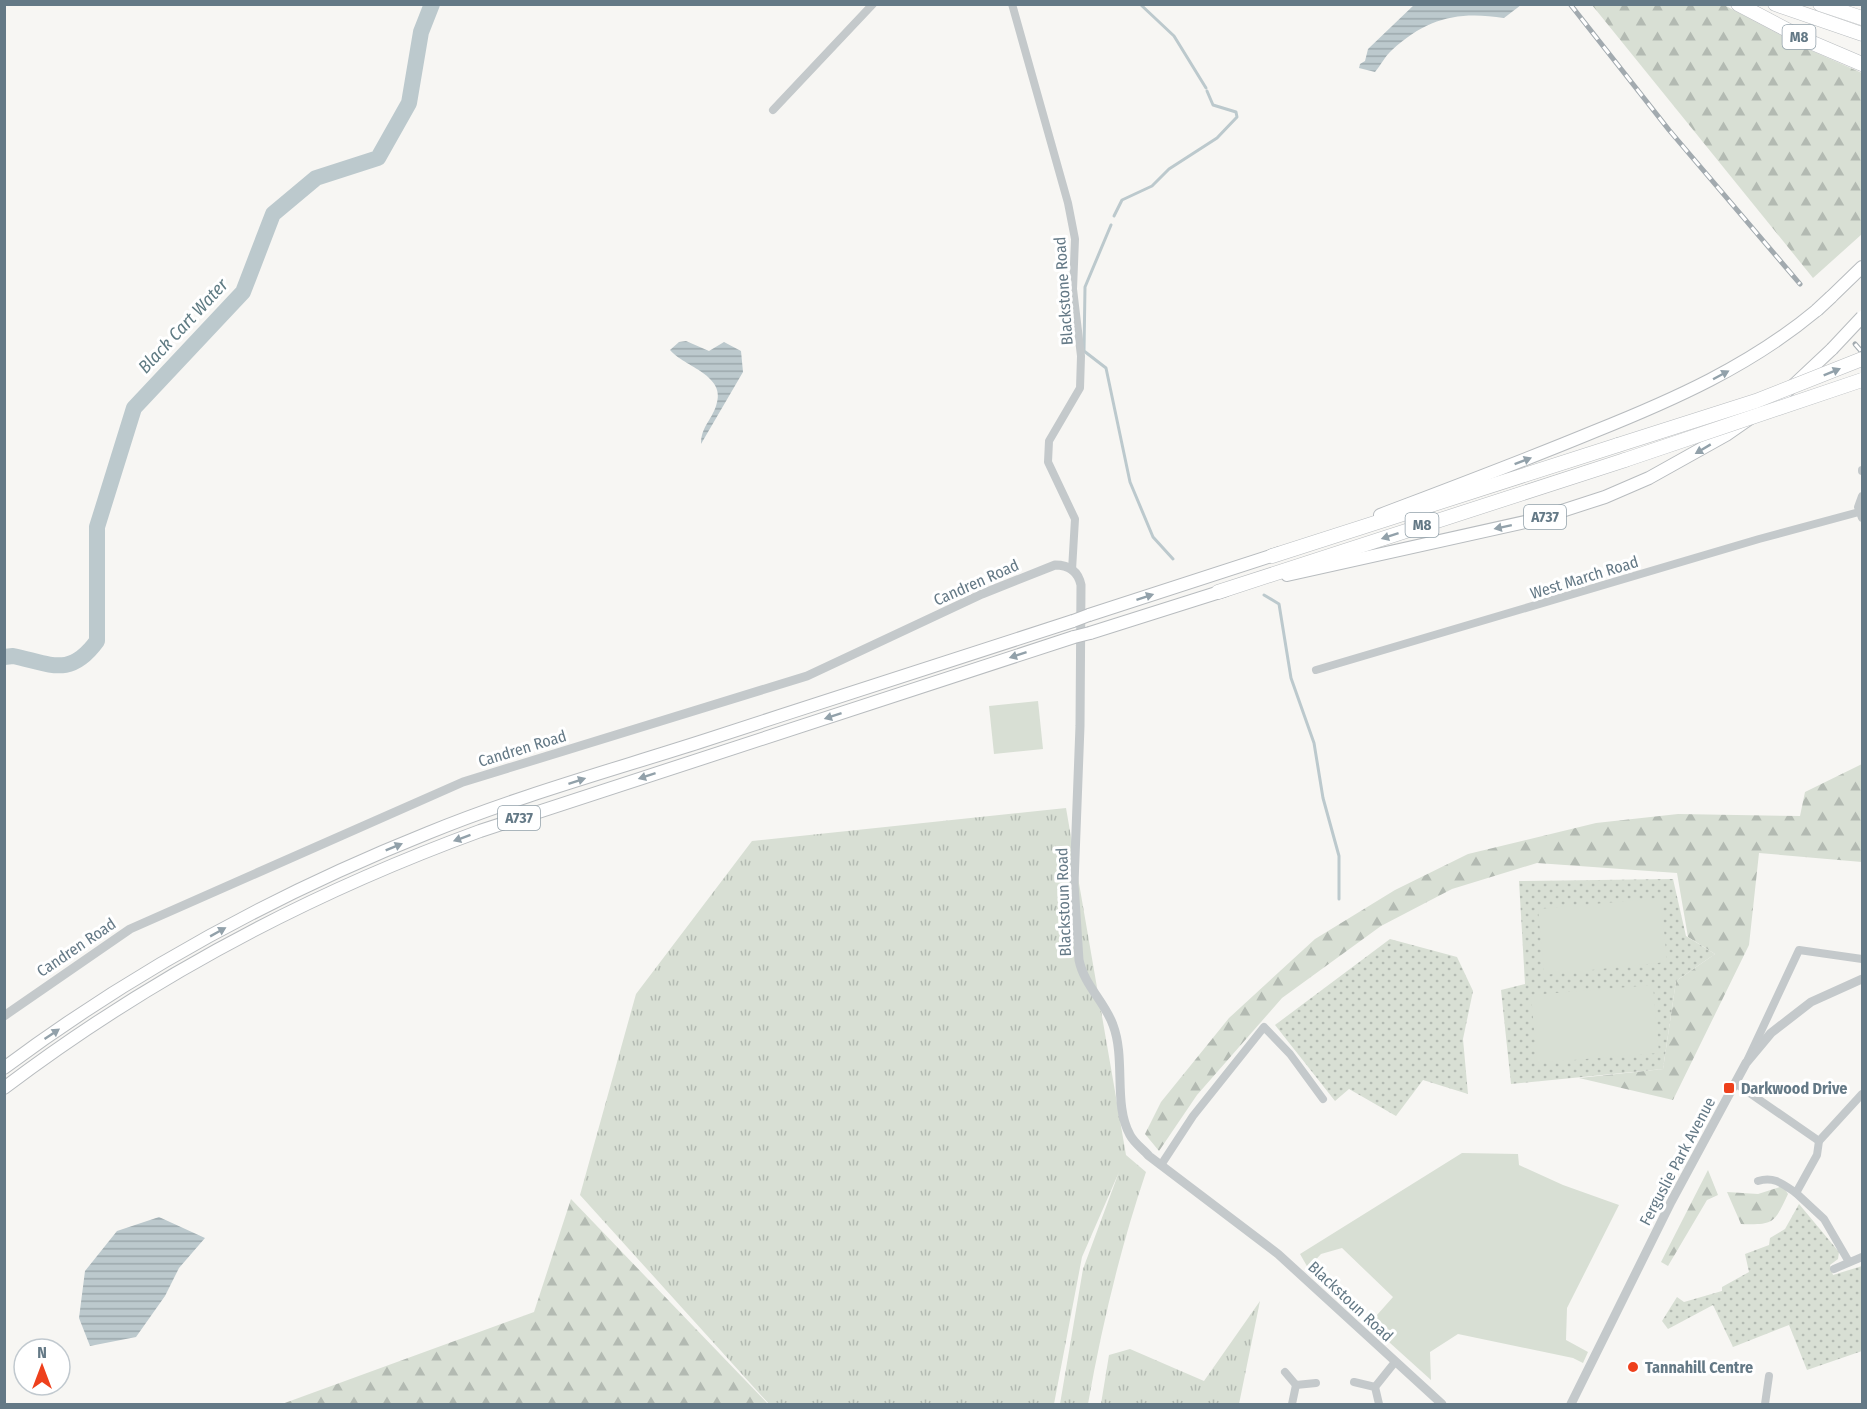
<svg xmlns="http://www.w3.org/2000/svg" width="1867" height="1409" font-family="'Fira Sans Condensed',sans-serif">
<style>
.grass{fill:url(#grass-tufts)}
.forest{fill:url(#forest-firs)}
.park{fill:url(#park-dots)}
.pitch{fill:#d8dfd4}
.water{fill:url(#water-rules)}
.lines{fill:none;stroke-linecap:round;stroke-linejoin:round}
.stream{stroke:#bcc9cd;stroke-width:3}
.river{stroke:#bcc9cd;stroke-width:16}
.trunk-casing{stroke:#b8bcbf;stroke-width:14}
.motorway-casing{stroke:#b8bcbf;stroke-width:15}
.minor{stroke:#c4c9cb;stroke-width:8}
.tertiary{stroke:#c4c9cb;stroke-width:9}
.trunk{stroke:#fff;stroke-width:12}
.motorway{stroke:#fff;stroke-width:14}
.rail-casing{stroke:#a2aaaf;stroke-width:5}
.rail{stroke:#fff;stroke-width:3;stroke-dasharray:9;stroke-linecap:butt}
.trunk-bridge-casing{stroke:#b8bcbf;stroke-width:14;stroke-linecap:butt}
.motorway-bridge-casing{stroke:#b8bcbf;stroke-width:15;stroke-linecap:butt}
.trunk-bridge{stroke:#fff;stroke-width:12}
.motorway-bridge{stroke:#fff;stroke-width:14}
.oneway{fill:#92a1aa}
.poi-dot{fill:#ee401c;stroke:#fff;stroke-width:2}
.labels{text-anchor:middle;stroke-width:6;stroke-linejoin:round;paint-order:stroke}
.shield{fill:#fff;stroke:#92a1aa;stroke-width:1.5}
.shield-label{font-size:15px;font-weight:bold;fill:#647986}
.street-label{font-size:16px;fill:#647986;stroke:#fff}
.poi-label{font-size:16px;font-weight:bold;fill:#647986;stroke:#fff;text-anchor:start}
.water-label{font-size:18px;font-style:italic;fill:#5f7b83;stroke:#fff}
</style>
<defs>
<pattern id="grass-tufts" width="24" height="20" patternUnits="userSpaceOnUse" patternTransform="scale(1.5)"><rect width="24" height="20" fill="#d8dfd4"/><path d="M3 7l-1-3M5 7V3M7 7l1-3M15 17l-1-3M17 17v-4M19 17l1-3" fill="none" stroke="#b3bab2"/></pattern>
<pattern id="forest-firs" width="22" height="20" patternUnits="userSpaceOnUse" patternTransform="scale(1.5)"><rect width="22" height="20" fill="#d8dfd4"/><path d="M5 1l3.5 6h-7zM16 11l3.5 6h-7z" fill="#b3bab2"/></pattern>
<pattern id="park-dots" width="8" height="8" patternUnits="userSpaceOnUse" patternTransform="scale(1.5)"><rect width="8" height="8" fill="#d8dfd4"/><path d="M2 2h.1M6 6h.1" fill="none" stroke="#b3bab2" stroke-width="1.8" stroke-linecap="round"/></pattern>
<pattern id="water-rules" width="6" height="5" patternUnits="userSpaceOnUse" patternTransform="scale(1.5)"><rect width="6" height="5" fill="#bcc9cd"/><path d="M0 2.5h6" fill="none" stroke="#9ca8ac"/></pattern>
</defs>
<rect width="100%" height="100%" fill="#f7f6f3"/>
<!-- grass -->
<g class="grass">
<path d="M 1066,808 L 1126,1155 L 1146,1172 C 1120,1249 1102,1325 1088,1404 L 1060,1404 L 1083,1269 L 1119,1172 L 1082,1257 L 1054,1404 L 769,1404 L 580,1195 L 636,994 L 752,841 Z"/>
<path d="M 1260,1301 L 1239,1404 L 1101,1404 L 1109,1355 L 1130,1349 L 1204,1381 Z"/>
</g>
<!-- forest -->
<g class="forest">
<path d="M 1592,5 L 1724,5 L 1801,46 L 1862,73 L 1862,234 L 1813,278 Z"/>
<path d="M 1862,764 L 1862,862 L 1759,853 L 1749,945 L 1673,1100 L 1579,1078 L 1663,1069 L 1676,981 L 1715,954 L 1688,937 L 1677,873 L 1537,863 L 1452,889 L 1381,926 L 1282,998 L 1197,1095 L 1159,1151 L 1145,1134 L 1161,1102 L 1229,1018 L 1315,939 L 1395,890 L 1468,854 L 1596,823 L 1678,814 L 1800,816 L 1805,792 Z"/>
<path d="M 1708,1170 L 1718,1195 L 1707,1200 L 1668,1266 L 1661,1262 Z"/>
<path d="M 1783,1186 L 1788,1194 C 1774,1223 1775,1225 1741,1224 L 1727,1192 L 1758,1194 Z"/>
<path d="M 571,1199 L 768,1404 L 282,1404 L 534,1312 Z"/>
</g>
<!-- park -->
<g class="park">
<path d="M 1673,879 L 1686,936 L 1715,954 L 1676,981 L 1663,1069 L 1511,1084 L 1501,990 L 1525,984 L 1519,881 Z"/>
<path d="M 1390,939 L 1457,957 L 1473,991 L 1463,1039 L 1468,1094 L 1423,1080 L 1396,1116 L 1349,1089 L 1335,1101 L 1275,1025 Z"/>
<path d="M 1799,1204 L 1839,1252 L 1838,1259 L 1830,1265 L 1833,1275 L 1862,1266 L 1862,1351 L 1807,1370 L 1789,1325 L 1733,1347 L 1713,1305 L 1668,1329 L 1662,1321 L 1677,1297 L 1684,1302 L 1722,1291 L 1722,1287 L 1749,1272 L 1745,1254 L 1769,1245 L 1770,1238 L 1785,1229 Z"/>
</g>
<!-- pitch -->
<g class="pitch">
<path d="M 1038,701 L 1043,749 L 994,754 L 989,706 Z"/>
<path d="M 1661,898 L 1667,962 L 1544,975 L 1538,909 Z"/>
<path d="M 1653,985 L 1659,1053 L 1537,1063 L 1531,995 Z"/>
<path d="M 1462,1153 L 1518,1154 L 1519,1165 L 1563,1185 L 1619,1205 L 1567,1308 L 1566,1340 L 1588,1352 L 1583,1363 L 1573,1358 L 1458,1334 L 1430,1352 L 1431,1380 L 1369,1324 L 1393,1297 L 1342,1248 L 1321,1254 L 1308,1268 L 1300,1254 Z"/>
</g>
<!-- water -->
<g class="water">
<path d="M 1415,4 L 1521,4 L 1521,5 L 1504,18 C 1458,11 1427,18 1392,50 C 1385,56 1381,65 1375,72 L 1359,68 L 1360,64 L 1365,61 L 1368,49 Z"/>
<path d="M 686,341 L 709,351 L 724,342 L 741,351 L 743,372 L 701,444 C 701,427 711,421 716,406 C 728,375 684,367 670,350 L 679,342 Z"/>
<path d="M 159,1217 L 205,1238 L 179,1268 L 165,1296 L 136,1337 L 90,1346 L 79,1318 L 85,1271 L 117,1231 Z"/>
</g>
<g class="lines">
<!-- stream -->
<g class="stream">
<path d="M 1140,4 L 1174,36 L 1206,88"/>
<path d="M 1114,216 L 1122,200 L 1152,186 L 1169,169 L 1217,138 L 1237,117 L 1236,112 L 1213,105 L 1207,91"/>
<path d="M 1111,225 L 1085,287 L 1084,351 L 1106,368 L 1130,482 L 1153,537 L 1173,559"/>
<path d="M 1264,595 L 1279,604 L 1291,678 L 1314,743 L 1323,798 L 1339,856 L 1339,899"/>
</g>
<!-- river -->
<path class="river" d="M 4,657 L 13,656 C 51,664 70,678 97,641 L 97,527 L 134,408 L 243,292 L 273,214 L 316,178 L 378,158 L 409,103 L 421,32 L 432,4"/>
<!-- trunk casing -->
<g class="trunk-casing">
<g id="trunk">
<path d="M 1831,297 L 1862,267"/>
<path d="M 1380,515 C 1451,488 1523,461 1593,432 C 1673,400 1750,366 1817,310"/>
<path d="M 1287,575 L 1534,520 L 1605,497 L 1649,478 L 1726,435 L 1782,396 L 1832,349"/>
<path d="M 1089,615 L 1280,553"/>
<path d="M 1090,633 L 1226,590"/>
<path d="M 4,1068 C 134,971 278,893 428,833 C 518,796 613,770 706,740 C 828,700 950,661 1073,621"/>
<path d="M 4,1088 C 148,979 310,893 480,831 L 1074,637"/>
</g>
</g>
<!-- motorway casing -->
<g class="motorway-casing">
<g id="motorway">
<path d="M 1738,4 L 1808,41 L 1862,64"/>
<path d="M 1775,4 L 1862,34"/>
<path d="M 1820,4 L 1862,18"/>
<path d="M 1272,556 L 1618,445"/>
<path d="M 1218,592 L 1625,460"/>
</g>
</g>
<!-- minor -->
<g class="minor">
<path d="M 1012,4 L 1068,203 L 1075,239 L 1073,289 L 1081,356 L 1080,388 L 1049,441 L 1048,462 L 1075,519 L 1072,570"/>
<path d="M 773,110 L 873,4"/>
<path d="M 1862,470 L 1862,471"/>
<path d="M 1862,496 L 1858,507 L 1862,518"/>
<path d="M 1316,670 L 1759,539 L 1859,512"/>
<path d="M 1748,1059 L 1799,950 L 1862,959"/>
<path d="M 1735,1083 L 1819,1141"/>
<path d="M 1161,1165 L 1193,1116 L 1264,1027 L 1290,1054 L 1323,1099"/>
<path d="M 1758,1181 C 1774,1176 1783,1184 1796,1193"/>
<path d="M 1849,1262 L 1824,1219 L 1796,1193 L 1817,1155 L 1819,1141 L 1862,1094"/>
<path d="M 1834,1269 L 1862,1257"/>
<path d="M 1285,1372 L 1296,1385 L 1316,1383"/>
<path d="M 1354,1382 L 1375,1387 L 1379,1404"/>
<path d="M 1375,1387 L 1395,1362"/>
<path d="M 1292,1404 L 1296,1385"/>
<path d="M 1765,1404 L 1769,1376"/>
</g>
<!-- tertiary -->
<g class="tertiary">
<path d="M 4,1016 L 130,929 L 463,782 L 807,676 L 982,594 L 1055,565 C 1069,565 1078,571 1081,585 L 1080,726 L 1074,884 L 1079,960 C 1084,985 1105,1002 1113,1025 C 1126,1059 1113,1105 1130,1135 C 1134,1143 1143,1149 1149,1156 L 1278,1254 L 1442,1404"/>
<path d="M 1571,1404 L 1671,1202 L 1746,1063 L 1771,1033 L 1811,1002 L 1862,979"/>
</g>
<!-- trunk -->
<use href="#trunk" class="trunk"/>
<!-- motorway -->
<use href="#motorway" class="motorway"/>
<!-- rail casing -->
<g class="rail-casing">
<g id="rail">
<path d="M 1570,4 L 1669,130 L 1800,284"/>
<path d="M 1855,344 L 1862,352"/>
</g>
</g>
<!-- rail -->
<use href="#rail" class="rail"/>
<!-- trunk-bridge casing -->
<g class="trunk-bridge-casing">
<g id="trunk-bridge">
<path d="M 1817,310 L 1831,297"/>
<path d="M 1832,349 L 1862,317"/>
<path d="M 1073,621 L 1089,615"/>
<path d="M 1074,637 L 1090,633"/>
</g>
</g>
<!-- motorway-bridge casing -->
<g class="motorway-bridge-casing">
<g id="motorway-bridge">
<path d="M 1618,445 L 1756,401 L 1862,359"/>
<path d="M 1625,460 L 1862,380"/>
</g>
</g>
<!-- trunk-bridge -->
<use href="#trunk-bridge" class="trunk-bridge"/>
<!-- motorway-bridge -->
<use href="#motorway-bridge" class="motorway-bridge"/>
</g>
<!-- one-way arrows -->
<defs><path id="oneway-solid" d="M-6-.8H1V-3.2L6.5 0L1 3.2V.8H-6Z" transform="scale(1.5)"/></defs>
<g class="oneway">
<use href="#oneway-solid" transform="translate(1832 372) rotate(-22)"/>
<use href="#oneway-solid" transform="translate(1721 375) rotate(-28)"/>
<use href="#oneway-solid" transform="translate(1703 449) rotate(149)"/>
<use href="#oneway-solid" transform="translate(1523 461) rotate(-21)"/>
<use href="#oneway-solid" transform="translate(1503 527) rotate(168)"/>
<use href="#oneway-solid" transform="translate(1390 536) rotate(162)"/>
<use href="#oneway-solid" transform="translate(1145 597) rotate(-18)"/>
<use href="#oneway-solid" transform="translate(1018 655) rotate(162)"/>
<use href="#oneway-solid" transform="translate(833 716) rotate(162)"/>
<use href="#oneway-solid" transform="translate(647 776) rotate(162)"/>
<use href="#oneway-solid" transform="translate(577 781) rotate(-18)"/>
<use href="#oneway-solid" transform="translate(462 838) rotate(160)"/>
<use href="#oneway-solid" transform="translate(394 847) rotate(-22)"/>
<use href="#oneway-solid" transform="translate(218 932) rotate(-29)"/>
<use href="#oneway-solid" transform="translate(52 1034) rotate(-34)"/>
</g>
<!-- markers -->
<g class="poi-dot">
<rect x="1723" y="1082" width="12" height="12" rx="3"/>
<circle cx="1633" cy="1367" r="6"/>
</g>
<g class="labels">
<!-- shield labels -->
<g class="shield">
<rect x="1782.5" y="25" width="33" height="24" rx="4.5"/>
<rect x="1524" y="505" width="42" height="24" rx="4.5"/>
<rect x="1405.5" y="513" width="33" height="24" rx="4.5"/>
<rect x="498" y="806" width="42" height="24" rx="4.5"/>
</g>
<g class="shield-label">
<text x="1799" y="42">M8</text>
<text x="1545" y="522">A737</text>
<text x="1422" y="530">M8</text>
<text x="519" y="823">A737</text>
</g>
<!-- street labels -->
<g class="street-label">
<text transform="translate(1063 291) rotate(-94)" y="6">Blackstone Road</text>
<text transform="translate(1584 577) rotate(-17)" y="6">West March Road</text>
<text transform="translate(976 582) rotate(-24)" y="6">Candren Road</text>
<text transform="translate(522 748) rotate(-17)" y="6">Candren Road</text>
<text transform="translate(1063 902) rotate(-92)" y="6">Blackstoun Road</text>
<text transform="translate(76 947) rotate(-34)" y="6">Candren Road</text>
<text transform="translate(1677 1161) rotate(-62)" y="6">Ferguslie Park Avenue</text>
<text transform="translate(1351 1301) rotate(43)" y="6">Blackstoun Road</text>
</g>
<!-- poi labels -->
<g class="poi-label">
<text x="1741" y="1094">Darkwood Drive</text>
<text x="1645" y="1373">Tannahill Centre</text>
</g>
<!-- water labels -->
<g class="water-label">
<text transform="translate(183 326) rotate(-47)" y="6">Black Cart Water</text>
</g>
</g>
<!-- border -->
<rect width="1867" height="1409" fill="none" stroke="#647986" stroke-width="12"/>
<!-- north arrow -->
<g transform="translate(42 1367)"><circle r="28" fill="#ffffff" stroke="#c1c9cf" stroke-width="1.5"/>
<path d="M0-4.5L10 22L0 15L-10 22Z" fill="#ee401c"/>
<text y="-9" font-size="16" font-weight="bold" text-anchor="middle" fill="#647986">N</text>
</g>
</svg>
